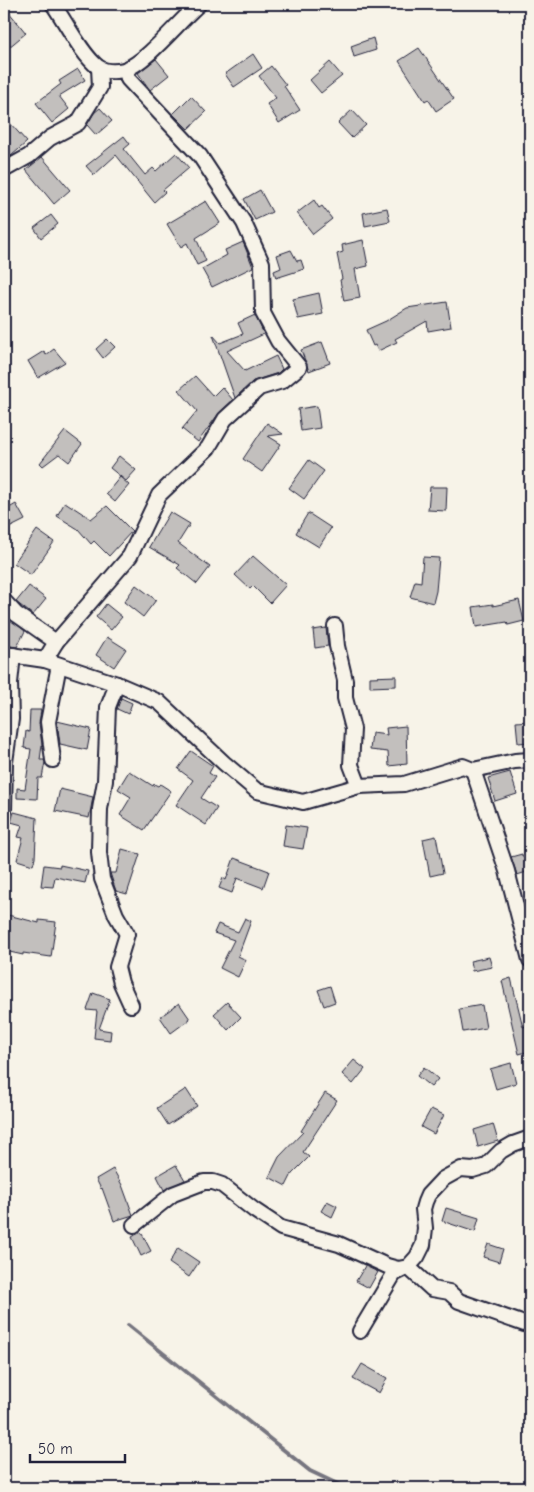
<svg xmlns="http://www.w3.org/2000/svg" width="534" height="1492" font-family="'Comic Neue',sans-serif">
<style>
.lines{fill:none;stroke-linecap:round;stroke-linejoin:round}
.stream{stroke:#76747f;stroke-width:4}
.building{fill:#c2bfbd;stroke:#22223b}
.minor-casing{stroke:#22223b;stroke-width:18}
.minor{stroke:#f7f3e8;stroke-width:14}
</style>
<rect width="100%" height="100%" fill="#f7f3e8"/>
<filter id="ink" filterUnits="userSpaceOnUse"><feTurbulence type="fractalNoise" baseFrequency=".02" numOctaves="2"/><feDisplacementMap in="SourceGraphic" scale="10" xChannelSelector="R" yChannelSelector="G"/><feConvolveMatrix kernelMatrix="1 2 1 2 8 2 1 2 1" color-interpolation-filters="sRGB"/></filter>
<g filter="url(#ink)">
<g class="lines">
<!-- stream -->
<path class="stream" d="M 128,1325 L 310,1471 L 346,1488"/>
</g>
<!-- building -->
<g class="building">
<path d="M 4,6 L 26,33 L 8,48 L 4,43 Z"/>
<path d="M 373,38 L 376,50 L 354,57 L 351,46 Z"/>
<path d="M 419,48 L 454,99 L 436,111 L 428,99 L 425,101 L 399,61 Z"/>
<path d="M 253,54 L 262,68 L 234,87 L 225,74 Z"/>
<path d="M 156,59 L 169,75 L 150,90 L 138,73 Z"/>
<path d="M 330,62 L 342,76 L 321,93 L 310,80 Z"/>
<path d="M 271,66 L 286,85 L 284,86 L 300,110 L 279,123 L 267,104 L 276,98 L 259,76 Z"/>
<path d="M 78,69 L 85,80 L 59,96 L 69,109 L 52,123 L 36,103 L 61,84 L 59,81 Z"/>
<path d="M 191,96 L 206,112 L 188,129 L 173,114 Z"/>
<path d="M 100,108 L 112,121 L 96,135 L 87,125 L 94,113 Z"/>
<path d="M 352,110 L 366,125 L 352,138 L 338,123 Z"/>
<path d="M 9,122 L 27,142 L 11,156 L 4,149 L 4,128 Z"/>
<path d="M 124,136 L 130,144 L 124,149 L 145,175 L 153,168 L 156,171 L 176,153 L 189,168 L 163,190 L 165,192 L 154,202 L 116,155 L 94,175 L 86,166 Z"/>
<path d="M 42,157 L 70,190 L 54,204 L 26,170 Z"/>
<path d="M 260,190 L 272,212 L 255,220 L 244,199 Z"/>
<path d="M 314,200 L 319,208 L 322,206 L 332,219 L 313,234 L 297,213 Z"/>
<path d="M 206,201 L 220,223 L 196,238 L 206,261 L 197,265 L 187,243 L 181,247 L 167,224 Z"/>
<path d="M 387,208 L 390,221 L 365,226 L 363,213 Z"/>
<path d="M 51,215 L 58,224 L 41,238 L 34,228 Z"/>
<path d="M 363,240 L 368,266 L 355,269 L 360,298 L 344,301 L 340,280 L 342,279 L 337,254 L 343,252 L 342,245 Z"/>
<path d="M 243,242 L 253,267 L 212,287 L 202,269 L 227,255 L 225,250 Z"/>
<path d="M 291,250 L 297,261 L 301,260 L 304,269 L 276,278 L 274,271 L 281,268 L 277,255 Z"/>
<path d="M 319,293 L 323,314 L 298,319 L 293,299 Z"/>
<path d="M 447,302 L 451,327 L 428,331 L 427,321 L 395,339 L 397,342 L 378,351 L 375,345 L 373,346 L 366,330 L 386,321 L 407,308 Z"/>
<path d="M 255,315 L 264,334 L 227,351 L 245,371 L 276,356 L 282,369 L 278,373 L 253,381 L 235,398 L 213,335 L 220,343 L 243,334 L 238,323 Z"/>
<path d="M 107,339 L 115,347 L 103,358 L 96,349 Z"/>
<path d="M 322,342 L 330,363 L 309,371 L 301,350 Z"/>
<path d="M 54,349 L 65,362 L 38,378 L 28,361 L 44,351 L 46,355 Z"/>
<path d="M 195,376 L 213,396 L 222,387 L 233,400 L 219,413 L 198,442 L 182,429 L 197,411 L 179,390 Z"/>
<path d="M 317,406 L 320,428 L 301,431 L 298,409 Z"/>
<path d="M 267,423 L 283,434 L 268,436 L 281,444 L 262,472 L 243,459 Z"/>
<path d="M 65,431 L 82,444 L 69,462 L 59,454 L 43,466 L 40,463 Z"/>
<path d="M 119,456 L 136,470 L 126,481 L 110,468 Z"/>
<path d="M 309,460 L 324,471 L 304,499 L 289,488 Z"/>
<path d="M 120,477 L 129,485 L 115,502 L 106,494 Z"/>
<path d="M 430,487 L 447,487 L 446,511 L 428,510 Z"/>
<path d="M 65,502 L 91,519 L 107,506 L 132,531 L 109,556 L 94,541 L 91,544 L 78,529 L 57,516 Z"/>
<path d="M 16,504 L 25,520 L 9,528 L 4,519 L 4,511 Z"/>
<path d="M 170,512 L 190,524 L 178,543 L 210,567 L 197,584 L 177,568 L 180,565 L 149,547 Z"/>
<path d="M 308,513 L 331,528 L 319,547 L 296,533 Z"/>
<path d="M 37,530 L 54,542 L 31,575 L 14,563 Z"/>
<path d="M 253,556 L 286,585 L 270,603 L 253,586 L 250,589 L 235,575 Z"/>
<path d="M 423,557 L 439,558 L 436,591 L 433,603 L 410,597 L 415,581 L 421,582 Z"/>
<path d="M 136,585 L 156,600 L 143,617 L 124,602 Z"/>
<path d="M 29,586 L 46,599 L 33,615 L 16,602 Z"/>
<path d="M 519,600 L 524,621 L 508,625 L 507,622 L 476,627 L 473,607 L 493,604 L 493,606 Z"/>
<path d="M 106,604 L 122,617 L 111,630 L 96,617 Z"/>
<path d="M 5,615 L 25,631 L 17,647 L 4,645 L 4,617 Z"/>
<path d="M 326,628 L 328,646 L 315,648 L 313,630 Z"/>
<path d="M 107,637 L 126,649 L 114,667 L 96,655 Z"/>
<path d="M 396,676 L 396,686 L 370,687 L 370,677 Z"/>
<path d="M 121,698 L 132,703 L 128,714 L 117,709 Z"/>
<path d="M 30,710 L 41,710 L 39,723 L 42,745 L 40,760 L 44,760 L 45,762 L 42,778 L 38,778 L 37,799 L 17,798 L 17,788 L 25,789 L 31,749 L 24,748 L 26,731 L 29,732 Z"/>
<path d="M 57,721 L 91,729 L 87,750 L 60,744 Z"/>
<path d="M 530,721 L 530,742 L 518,743 L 516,722 Z"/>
<path d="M 406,726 L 407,764 L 389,766 L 388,752 L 370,750 L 372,733 L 387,735 L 386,728 Z"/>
<path d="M 191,751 L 213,766 L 209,773 L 215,777 L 201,798 L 217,808 L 206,825 L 176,805 L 193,780 L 178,769 Z"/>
<path d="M 129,771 L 153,786 L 154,784 L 158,786 L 160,784 L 171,791 L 144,830 L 120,815 L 131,797 L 118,789 Z"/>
<path d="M 510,772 L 517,794 L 495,801 L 488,778 Z"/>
<path d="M 60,789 L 93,797 L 89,818 L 55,811 Z"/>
<path d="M 14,812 L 37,818 L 35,858 L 33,865 L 17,860 L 23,838 L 18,837 L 22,825 L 11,822 Z"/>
<path d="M 286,825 L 307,828 L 303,849 L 283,846 Z"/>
<path d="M 436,836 L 443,873 L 430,876 L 423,839 Z"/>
<path d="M 122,849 L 140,854 L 127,894 L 116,891 L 110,873 L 116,873 Z"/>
<path d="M 522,854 L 522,856 L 530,855 L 530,871 L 517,875 L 511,857 Z"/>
<path d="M 234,858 L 269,871 L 263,888 L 237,878 L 232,893 L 219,888 L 223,878 L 226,880 Z"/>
<path d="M 44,865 L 60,867 L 60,865 L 88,871 L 85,883 L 55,877 L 53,887 L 41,886 Z"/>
<path d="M 4,914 L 39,923 L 39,920 L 56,922 L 51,957 L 23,953 L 23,955 L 5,951 L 8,936 L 4,935 Z"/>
<path d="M 245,918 L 251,921 L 238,956 L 246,960 L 238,977 L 220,968 L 234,940 L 214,933 L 218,924 L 238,932 Z"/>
<path d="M 489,957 L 492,967 L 472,971 L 470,961 Z"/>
<path d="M 511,978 L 523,1027 L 529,1025 L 530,1030 L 530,1051 L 519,1054 L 502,981 Z"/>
<path d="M 330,986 L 335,1002 L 324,1006 L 318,990 Z"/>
<path d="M 93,993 L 110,999 L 99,1029 L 111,1031 L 110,1040 L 94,1038 L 97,1011 L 87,1010 Z"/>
<path d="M 227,1002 L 241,1017 L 228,1030 L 214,1014 Z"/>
<path d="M 179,1003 L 190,1019 L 171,1033 L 160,1017 Z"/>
<path d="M 482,1005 L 486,1028 L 463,1032 L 459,1009 Z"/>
<path d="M 354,1060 L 365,1069 L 353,1084 L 342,1074 Z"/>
<path d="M 511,1063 L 516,1083 L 496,1089 L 490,1069 Z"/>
<path d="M 424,1067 L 438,1079 L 431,1087 L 417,1076 Z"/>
<path d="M 186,1089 L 197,1106 L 168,1125 L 157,1108 Z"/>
<path d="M 325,1093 L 337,1100 L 303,1152 L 309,1157 L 292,1174 L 286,1186 L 269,1177 L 279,1157 L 303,1132 L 301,1131 Z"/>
<path d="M 431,1109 L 444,1115 L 434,1134 L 421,1127 Z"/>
<path d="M 493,1124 L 498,1141 L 478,1147 L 474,1130 Z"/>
<path d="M 176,1165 L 185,1180 L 164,1190 L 157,1176 Z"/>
<path d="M 113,1169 L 122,1185 L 133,1215 L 114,1221 L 102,1188 L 101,1189 L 96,1179 Z"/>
<path d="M 327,1201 L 337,1206 L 332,1217 L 321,1211 Z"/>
<path d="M 446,1208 L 479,1218 L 475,1232 L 442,1221 Z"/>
<path d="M 141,1232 L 151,1251 L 141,1256 L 132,1237 Z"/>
<path d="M 488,1244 L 503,1249 L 499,1262 L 483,1257 Z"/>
<path d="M 178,1248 L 199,1262 L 189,1277 L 169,1263 Z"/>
<path d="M 365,1266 L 378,1272 L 369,1288 L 356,1281 Z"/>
<path d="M 362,1364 L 387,1378 L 379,1393 L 353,1379 Z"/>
</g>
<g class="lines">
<!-- minor casing -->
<g class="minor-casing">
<g id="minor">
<path d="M 53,4 C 65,21 82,55 98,67 C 105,72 115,72 124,70 C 147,62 179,21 199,4"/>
<path d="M 4,170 L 29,156 L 50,138 L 78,123 L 100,87 L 99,68"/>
<path d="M 4,601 L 16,614 L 56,642"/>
<path d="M 335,626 L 337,646 L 345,680 L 345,698 L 353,729 L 351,765 L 359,786"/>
<path d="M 4,654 L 45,660 L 117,684 L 159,702 L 224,763 L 257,791 L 303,802 L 359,786 L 404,784 L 463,766 L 473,770 L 515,761 L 530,760"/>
<path d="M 45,660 L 56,642 L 130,556 L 159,495 L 208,448 L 225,419 L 259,388 L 282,381 L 299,367 L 278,341 L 263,313 L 262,263 L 244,223 L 200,156 L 128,79 L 126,69"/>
<path d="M 117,684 L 108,707 L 105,781 L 100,809 L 99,852 L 102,879 L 116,915 L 127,934 L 117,967 L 121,983 L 131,1005"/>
<path d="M 53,760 L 48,722 L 59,665"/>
<path d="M 473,770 L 507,871 L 530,960"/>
<path d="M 4,811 L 5,762 L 11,719 L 10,683 L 13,655"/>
<path d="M 134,1225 L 173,1194 L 204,1182 L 213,1182 L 222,1185 L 254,1210 L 281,1228 L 339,1244 L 387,1266 L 398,1269 L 408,1267 L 417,1257 L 423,1245 L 425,1228 L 423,1209 L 425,1202 L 428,1195 L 443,1179 L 461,1169 L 473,1170 L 486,1166 L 501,1151 L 513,1144 L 530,1138"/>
<path d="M 360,1331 L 394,1274 L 408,1267 L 432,1289 L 449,1292 L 459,1301 L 530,1326"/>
</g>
</g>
<!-- minor -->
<use href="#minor" class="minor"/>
</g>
</g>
<!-- margin -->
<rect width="534" height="1492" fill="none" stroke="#f7f3e8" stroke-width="20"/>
<rect x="10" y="10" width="514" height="1472" fill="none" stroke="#22223b" stroke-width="2" filter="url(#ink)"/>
<!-- scale -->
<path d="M30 1454v8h95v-8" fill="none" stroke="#22223b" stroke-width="2.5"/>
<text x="38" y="1454" font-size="15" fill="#22223b" stroke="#f7f3e8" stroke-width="4" paint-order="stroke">50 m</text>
</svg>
